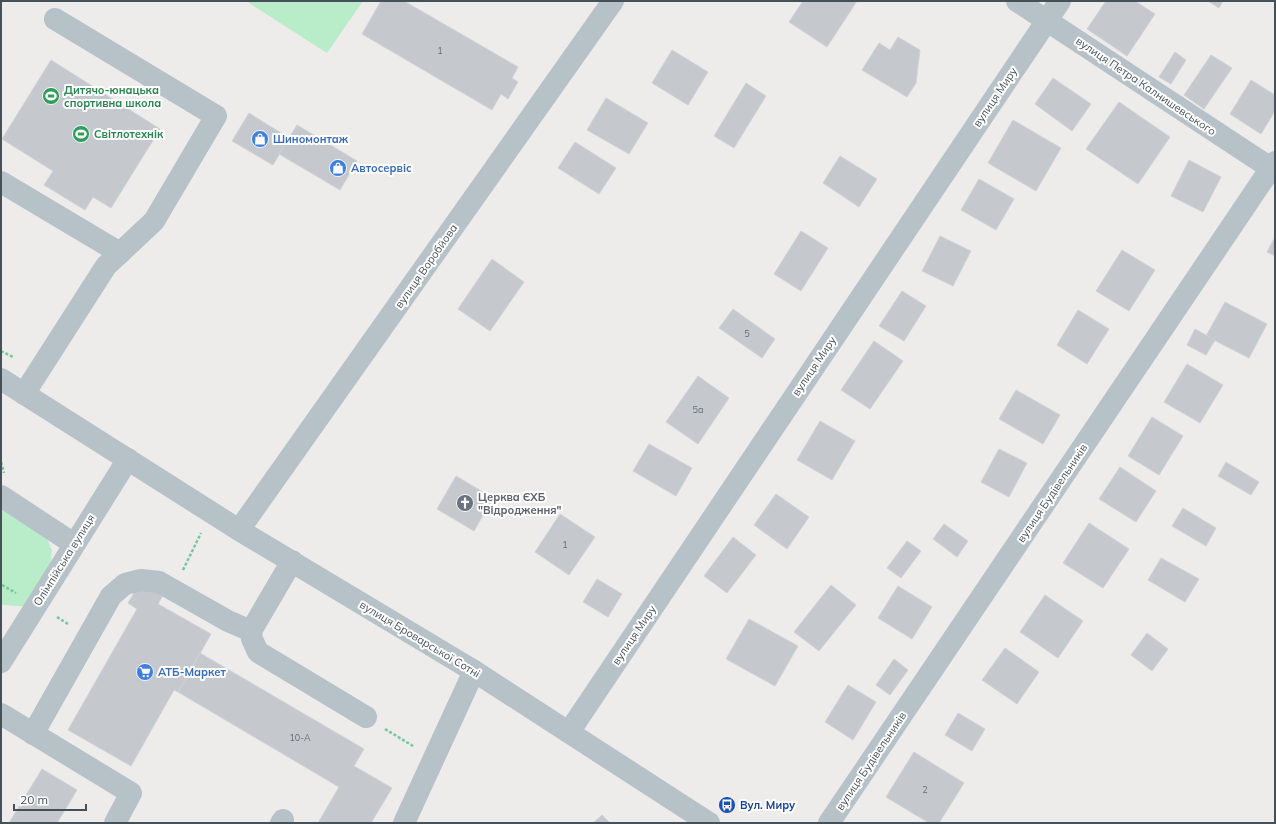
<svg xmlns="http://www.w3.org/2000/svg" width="1276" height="824" font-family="Mulish,sans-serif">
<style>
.green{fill:#b9ecc9}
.building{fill:#c5c9ce;stroke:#cfd2d7}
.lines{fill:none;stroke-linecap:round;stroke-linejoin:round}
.path{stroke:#73c898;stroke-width:2.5;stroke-dasharray:3 2;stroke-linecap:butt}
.minor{stroke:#b7c1c8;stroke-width:22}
.labels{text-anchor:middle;stroke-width:4;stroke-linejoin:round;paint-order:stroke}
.number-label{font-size:9px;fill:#656e76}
.street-label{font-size:11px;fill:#455058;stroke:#fff}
.leisure-label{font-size:11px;font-weight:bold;fill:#27864d;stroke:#fff;text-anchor:start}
.shop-label{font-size:11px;font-weight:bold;fill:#366cbe;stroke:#fff;text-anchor:start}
.worship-label{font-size:11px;font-weight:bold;fill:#5b616d;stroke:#fff;text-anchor:start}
.transit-label{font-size:11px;font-weight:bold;fill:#164399;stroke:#fff;text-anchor:start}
</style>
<rect width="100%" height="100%" fill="#eeebeb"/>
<!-- green -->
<g class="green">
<path d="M 246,1 L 363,1 L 327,53 Z"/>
<path d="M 4,509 L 45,533 L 52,551 L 49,574 L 31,607 L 3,605 L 1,603 L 1,513 Z"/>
</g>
<!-- building -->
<g class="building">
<path d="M 381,1 L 404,1 L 518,67 L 512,78 L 518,82 L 508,99 L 501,94 L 492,110 L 362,34 Z"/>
<path d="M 803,1 L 857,1 L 827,47 L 789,22 Z"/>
<path d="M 1106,1 L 1135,1 L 1155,14 L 1127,56 L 1087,29 Z"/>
<path d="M 1208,1 L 1223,1 L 1219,8 Z"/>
<path d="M 898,37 L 920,50 L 916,83 L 907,97 L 862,70 L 879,43 L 890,50 Z"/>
<path d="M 672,50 L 708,72 L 688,105 L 652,83 Z"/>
<path d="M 1175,52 L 1186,60 L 1171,84 L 1159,77 Z"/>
<path d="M 1211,55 L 1232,68 L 1204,109 L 1184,95 Z"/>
<path d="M 51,60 L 160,129 L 111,208 L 93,197 L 85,210 L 44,185 L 53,171 L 2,139 Z"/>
<path d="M 1053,78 L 1091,104 L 1072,131 L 1035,104 Z"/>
<path d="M 1251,80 L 1275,95 L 1275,111 L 1261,134 L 1230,114 Z"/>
<path d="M 746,83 L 766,96 L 734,148 L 714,136 Z"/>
<path d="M 606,98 L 648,123 L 629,154 L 587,130 Z"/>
<path d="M 1119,102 L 1170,137 L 1138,184 L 1086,149 Z"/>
<path d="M 249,113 L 289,138 L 273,165 L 232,141 Z"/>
<path d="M 1013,120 L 1061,148 L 1036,191 L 988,163 Z"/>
<path d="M 297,125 L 357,161 L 340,190 L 279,154 Z"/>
<path d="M 575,142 L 616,168 L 599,194 L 558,168 Z"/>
<path d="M 840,156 L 877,179 L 859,207 L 823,183 Z"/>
<path d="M 1189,160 L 1221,177 L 1203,212 L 1171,196 Z"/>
<path d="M 979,179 L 1014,199 L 996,230 L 961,210 Z"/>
<path d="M 801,231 L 828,248 L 801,291 L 774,274 Z"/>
<path d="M 940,236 L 971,251 L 953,286 L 922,271 Z"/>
<path d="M 1275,237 L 1275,256 L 1267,252 Z"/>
<path d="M 1122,250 L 1155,270 L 1129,311 L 1096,291 Z"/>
<path d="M 492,259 L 524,282 L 490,331 L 458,309 Z"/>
<path d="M 902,291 L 926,306 L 904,341 L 879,326 Z"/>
<path d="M 1225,302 L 1267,324 L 1249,358 L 1206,336 Z"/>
<path d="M 733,309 L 775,339 L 762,358 L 719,328 Z"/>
<path d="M 1078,310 L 1109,329 L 1087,364 L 1057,345 Z"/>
<path d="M 1195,329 L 1215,340 L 1206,355 L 1187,345 Z"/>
<path d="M 874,341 L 903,361 L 870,409 L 841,390 Z"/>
<path d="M 1187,364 L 1223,385 L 1200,423 L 1164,402 Z"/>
<path d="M 698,376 L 729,398 L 698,444 L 666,422 Z"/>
<path d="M 1016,390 L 1060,415 L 1043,444 L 999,419 Z"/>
<path d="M 1152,417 L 1183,436 L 1159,475 L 1128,456 Z"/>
<path d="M 820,421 L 855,441 L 832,480 L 797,460 Z"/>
<path d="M 649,444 L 692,468 L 676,496 L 633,471 Z"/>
<path d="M 999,449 L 1027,463 L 1009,497 L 981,482 Z"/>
<path d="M 1226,462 L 1259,482 L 1251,495 L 1218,476 Z"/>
<path d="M 1120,467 L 1156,491 L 1136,522 L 1099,499 Z"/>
<path d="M 456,476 L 493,498 L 474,531 L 437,509 Z"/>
<path d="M 776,494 L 809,517 L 787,549 L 754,525 Z"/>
<path d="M 1183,508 L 1216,528 L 1206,546 L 1172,526 Z"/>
<path d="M 560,514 L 595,537 L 569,575 L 535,552 Z"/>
<path d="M 1089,523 L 1129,549 L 1103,588 L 1063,563 Z"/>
<path d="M 944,524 L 968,541 L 957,557 L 933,539 Z"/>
<path d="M 733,537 L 756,555 L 727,593 L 704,576 Z"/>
<path d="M 907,541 L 921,551 L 901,578 L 887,568 Z"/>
<path d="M 1161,558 L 1199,579 L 1185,602 L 1148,580 Z"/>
<path d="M 597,579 L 622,594 L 608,617 L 583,602 Z"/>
<path d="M 831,585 L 856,605 L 819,651 L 794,632 Z"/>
<path d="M 898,586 L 932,607 L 912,639 L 878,618 Z"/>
<path d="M 139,590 L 156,591 L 163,595 L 158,604 L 211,634 L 178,692 L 174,690 L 131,766 L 68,730 L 137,609 L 128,603 L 134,593 Z"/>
<path d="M 1045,595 L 1083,621 L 1058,658 L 1020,632 Z"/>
<path d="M 749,619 L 798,646 L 775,686 L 726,659 Z"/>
<path d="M 1147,633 L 1168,649 L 1152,671 L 1131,655 Z"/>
<path d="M 1005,648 L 1039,672 L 1017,704 L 982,680 Z"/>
<path d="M 200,653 L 364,749 L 354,766 L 392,788 L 371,823 L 318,823 L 339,787 L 178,692 Z"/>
<path d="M 894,659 L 908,670 L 890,695 L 876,685 Z"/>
<path d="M 848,685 L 876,702 L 853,740 L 825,722 Z"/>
<path d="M 958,713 L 985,729 L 972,751 L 945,735 Z"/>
<path d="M 914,752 L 964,783 L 939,823 L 929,823 L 886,797 Z"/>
<path d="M 42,769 L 77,790 L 57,823 L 9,823 Z"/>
<path d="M 602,815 L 610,823 L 593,823 Z"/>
</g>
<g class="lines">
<!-- path -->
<g class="path">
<path d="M 1,351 L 13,357"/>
<path d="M 1,462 L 4,473"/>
<path d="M 183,570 L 201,533"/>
<path d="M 2,585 L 16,593"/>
<path d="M 57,617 L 68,624"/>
<path d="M 385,729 L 413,746"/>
</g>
<!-- minor -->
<g class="minor">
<path d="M 1017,1 L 1275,171"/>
<path d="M 1,182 L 120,253"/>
<path d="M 1,379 L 239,530 L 474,671 L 709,823"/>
<path d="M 24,394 L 106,266 L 154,221 L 216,116 L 55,19"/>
<path d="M 1,496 L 74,544"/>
<path d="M 239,530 L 613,1"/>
<path d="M 292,561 L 251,631 L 252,639 L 258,652 L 366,717"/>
<path d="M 1,662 L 128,459"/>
<path d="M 1,714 L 131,793 L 115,823"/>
<path d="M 569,732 L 1060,1"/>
<path d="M 33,734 L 111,596 L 125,584 L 141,580 L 159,582 L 228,621 L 251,631"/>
<path d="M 281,823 L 283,820"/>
<path d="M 404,823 L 474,671"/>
<path d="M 829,823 L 1275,162"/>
</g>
</g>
<!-- icons -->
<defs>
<g id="stadium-disc" transform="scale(0.9)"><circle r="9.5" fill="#2e9e5b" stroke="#fff"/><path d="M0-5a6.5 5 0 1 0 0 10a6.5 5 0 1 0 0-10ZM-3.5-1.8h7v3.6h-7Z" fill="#fff"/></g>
<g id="shop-disc" transform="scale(0.9)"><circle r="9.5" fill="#3f7fe0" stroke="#fff"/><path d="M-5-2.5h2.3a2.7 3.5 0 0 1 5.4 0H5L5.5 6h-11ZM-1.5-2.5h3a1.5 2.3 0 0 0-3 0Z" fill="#fff"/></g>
<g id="church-disc" transform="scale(0.9)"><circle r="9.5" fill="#6b7280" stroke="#fff"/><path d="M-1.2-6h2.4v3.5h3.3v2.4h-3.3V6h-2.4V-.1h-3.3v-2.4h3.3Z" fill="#fff"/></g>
<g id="supermarket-disc" transform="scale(0.9)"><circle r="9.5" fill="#3f7fe0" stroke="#fff"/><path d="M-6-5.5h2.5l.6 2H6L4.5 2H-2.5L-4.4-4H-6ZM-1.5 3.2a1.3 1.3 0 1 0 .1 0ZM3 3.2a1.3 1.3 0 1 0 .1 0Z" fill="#fff"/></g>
<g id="bus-disc" transform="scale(0.9)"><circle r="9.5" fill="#1a4fb4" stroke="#fff"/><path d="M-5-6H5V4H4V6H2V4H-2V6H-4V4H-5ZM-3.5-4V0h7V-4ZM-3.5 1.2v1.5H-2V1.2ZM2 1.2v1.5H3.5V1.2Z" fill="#fff"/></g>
</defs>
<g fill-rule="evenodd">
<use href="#stadium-disc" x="51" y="96"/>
<use href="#stadium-disc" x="81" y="134"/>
<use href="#shop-disc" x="260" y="139"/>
<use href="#shop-disc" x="338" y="168"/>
<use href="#church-disc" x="465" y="503"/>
<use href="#supermarket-disc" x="145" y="672"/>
<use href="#bus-disc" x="727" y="805"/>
</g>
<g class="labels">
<!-- number labels -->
<g class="number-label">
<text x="440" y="54">1</text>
<text x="747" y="337">5</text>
<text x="698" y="413">5а</text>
<text x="565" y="548">1</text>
<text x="300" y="741">10-А</text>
<text x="925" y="793">2</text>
</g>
<!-- street labels -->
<g class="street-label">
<text transform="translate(1146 86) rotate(34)" y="4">вулиця Петра Калнишевського</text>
<text transform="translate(995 97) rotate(-56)" y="4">вулиця Миру</text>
<text transform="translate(426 266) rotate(-55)" y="4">вулиця Воробйова</text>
<text transform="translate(814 366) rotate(-56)" y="4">вулиця Миру</text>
<text transform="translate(1052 493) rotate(-56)" y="4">вулиця Будівельників</text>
<text transform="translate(64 560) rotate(-58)" y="4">Олімпійська вулиця</text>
<text transform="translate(634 635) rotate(-56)" y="4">вулиця Миру</text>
<text transform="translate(420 639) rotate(31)" y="4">вулиця Броварської Сотні</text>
<text transform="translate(871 761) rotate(-56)" y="4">вулиця Будівельників</text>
</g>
<!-- leisure labels -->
<g class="leisure-label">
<text x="64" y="94">Дитячо-юнацька<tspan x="64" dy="13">спортивна школа</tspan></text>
<text x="94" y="138">Світлотехнік</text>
</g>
<!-- shop labels -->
<g class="shop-label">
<text x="273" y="143">Шиномонтаж</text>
<text x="351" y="172">Автосервіс</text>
<text x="158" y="676">АТБ-Маркет</text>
</g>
<!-- worship labels -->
<g class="worship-label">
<text x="478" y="501">Церква ЄХБ<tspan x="478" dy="13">"Відродження"</tspan></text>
</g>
<!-- transit labels -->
<g class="transit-label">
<text x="740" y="809">Вул. Миру</text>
</g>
</g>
<!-- border -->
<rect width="1276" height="824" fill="none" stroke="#455058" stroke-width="4"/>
<!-- scale -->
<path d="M14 804v6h72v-6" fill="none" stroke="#455058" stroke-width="2"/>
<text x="20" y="804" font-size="12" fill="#455058" stroke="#ffffff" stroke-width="3" paint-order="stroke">20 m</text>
</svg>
